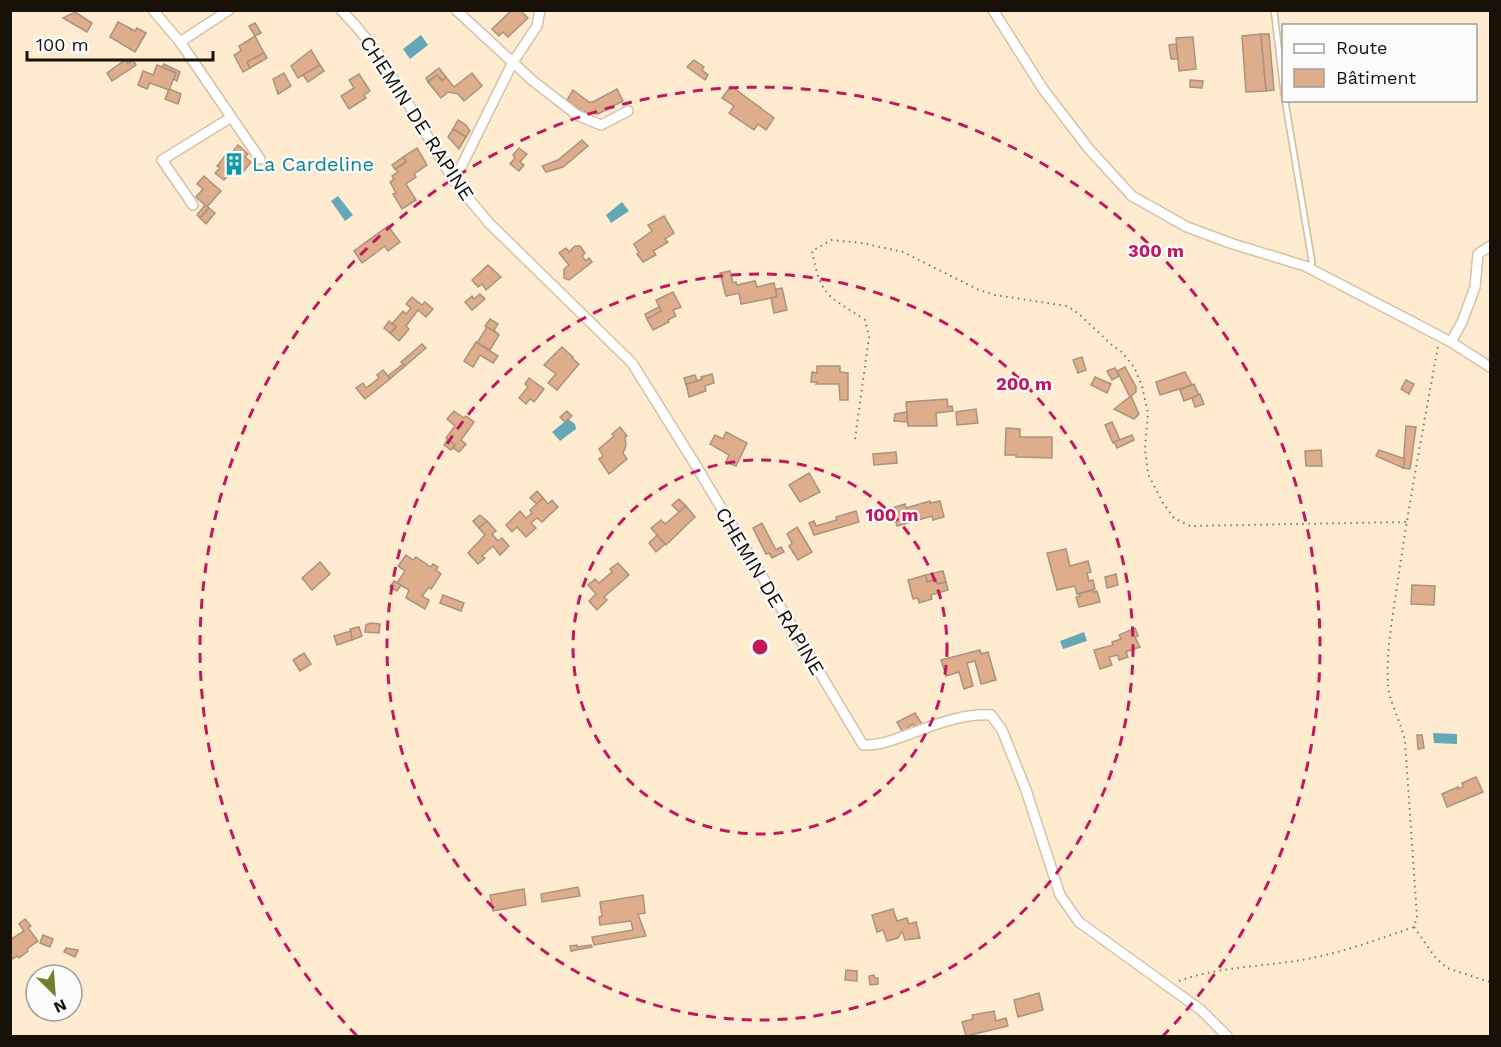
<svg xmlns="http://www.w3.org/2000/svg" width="1501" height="1047" font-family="'Work Sans',sans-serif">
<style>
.water{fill:#64a7b6}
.building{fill:#ddad8c;stroke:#ac917e;stroke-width:1.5}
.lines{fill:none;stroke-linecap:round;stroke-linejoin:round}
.service-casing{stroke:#d4c1a7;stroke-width:8}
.minor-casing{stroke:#d4c1a7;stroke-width:12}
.path{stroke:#817563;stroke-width:2;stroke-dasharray:1.5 4.5;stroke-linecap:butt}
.service{stroke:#fff;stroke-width:4.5}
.minor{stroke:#fff;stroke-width:9}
.ring{fill:none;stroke:#c2185b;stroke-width:3;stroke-dasharray:10 8}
.labels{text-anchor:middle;stroke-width:4.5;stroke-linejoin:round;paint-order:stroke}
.street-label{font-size:20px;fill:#171107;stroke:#fcfcfc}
.culture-label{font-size:20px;fill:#0d838f;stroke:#fcfcfc;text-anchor:start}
.centre{fill:#c2185b;stroke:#fcfcfc;stroke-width:3}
.ring-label{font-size:18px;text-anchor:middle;font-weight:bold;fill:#c2185b;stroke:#fcfcfc;stroke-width:4.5;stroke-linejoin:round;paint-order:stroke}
</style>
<rect width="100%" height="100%" fill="#ffecd0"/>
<!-- water -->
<g class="water">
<path d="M 421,35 L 428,45 L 410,59 L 403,49 Z"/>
<path d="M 338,196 L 353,215 L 345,221 L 331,201 Z"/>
<path d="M 622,202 L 629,211 L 611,223 L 606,215 Z"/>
<path d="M 568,419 L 575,424 L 576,429 L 560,441 L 552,432 Z"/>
<path d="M 1084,632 L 1087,641 L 1063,649 L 1060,641 Z"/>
<path d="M 1433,733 L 1457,734 L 1457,744 L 1434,743 Z"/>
</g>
<!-- building -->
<g class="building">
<path d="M 512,10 L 520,10 L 528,18 L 508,37 L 503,32 L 499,36 L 492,29 Z"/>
<path d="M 75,12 L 92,23 L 87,32 L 63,18 Z"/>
<path d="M 118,22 L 135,31 L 137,28 L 146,33 L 135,52 L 110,37 Z"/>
<path d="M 255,23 L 261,33 L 255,36 L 249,26 Z"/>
<path d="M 1261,34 L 1266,91 L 1246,92 L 1242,36 Z"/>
<path d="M 1261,34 L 1269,34 L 1274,90 L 1266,91 Z"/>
<path d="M 255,36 L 264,53 L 247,62 L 250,68 L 243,72 L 234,55 L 241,51 L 239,46 Z"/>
<path d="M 1193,37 L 1196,69 L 1179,71 L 1176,38 Z"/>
<path d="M 1176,44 L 1178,59 L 1171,59 L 1169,45 Z"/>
<path d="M 311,50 L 320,65 L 298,78 L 291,66 Z"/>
<path d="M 264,53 L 267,58 L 250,68 L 247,62 Z"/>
<path d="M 125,60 L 128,63 L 133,60 L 136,65 L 112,81 L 107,73 Z"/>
<path d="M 694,60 L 704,67 L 702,70 L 708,75 L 705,80 L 687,67 Z"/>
<path d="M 164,64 L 180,72 L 177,81 L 173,79 L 176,73 L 162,67 Z"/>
<path d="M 157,65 L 176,73 L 169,90 L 150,83 L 147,89 L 138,85 L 143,71 L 153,75 Z"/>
<path d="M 320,65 L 324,71 L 308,82 L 303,75 Z"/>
<path d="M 439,68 L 446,77 L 442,81 L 437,75 L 428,82 L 426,78 Z"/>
<path d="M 284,73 L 291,86 L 278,94 L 273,79 Z"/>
<path d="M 472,73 L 482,86 L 464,101 L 458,94 L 448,92 L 441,98 L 428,82 L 437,75 L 442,81 L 446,77 L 454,87 Z"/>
<path d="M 359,74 L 370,91 L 364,95 L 366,98 L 349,109 L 341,96 L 354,88 L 349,80 Z"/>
<path d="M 1190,80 L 1203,81 L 1202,88 L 1190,87 Z"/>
<path d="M 731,86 L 774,118 L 766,130 L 758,124 L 754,130 L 729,113 L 734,106 L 722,98 Z"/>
<path d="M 169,89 L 181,94 L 178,104 L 165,99 Z"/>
<path d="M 617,89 L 623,101 L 598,114 L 582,112 L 567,100 L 573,90 L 589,102 L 593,102 Z"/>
<path d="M 458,120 L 466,125 L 470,131 L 466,137 L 453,129 Z"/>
<path d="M 453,129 L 466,137 L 459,149 L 448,137 Z"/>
<path d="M 582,140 L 588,146 L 563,167 L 546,172 L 542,166 L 558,160 Z"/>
<path d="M 238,145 L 248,154 L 245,157 L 251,162 L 244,171 L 237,166 L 224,180 L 215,173 L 220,168 L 217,166 L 225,156 L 228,158 Z"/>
<path d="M 417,148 L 427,165 L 414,174 L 416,177 L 406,184 L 416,200 L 402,209 L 393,194 L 396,193 L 390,182 L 394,179 L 392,176 L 398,172 L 395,169 L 406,162 L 403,157 Z"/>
<path d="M 519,148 L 527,154 L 520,162 L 524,165 L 519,171 L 510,164 L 515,158 L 513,155 Z"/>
<path d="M 403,157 L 406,162 L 395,169 L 392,165 Z"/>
<path d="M 204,176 L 221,191 L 207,207 L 196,197 L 203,189 L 197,184 Z"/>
<path d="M 205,205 L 209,208 L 200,218 L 197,215 Z"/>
<path d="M 209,208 L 215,213 L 206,224 L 200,218 Z"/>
<path d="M 664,216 L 674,233 L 665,239 L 668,242 L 653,251 L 656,255 L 643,262 L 637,254 L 639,253 L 634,244 L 652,231 L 648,225 Z"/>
<path d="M 388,226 L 400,242 L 388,251 L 385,246 L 362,263 L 354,251 Z"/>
<path d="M 575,246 L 580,246 L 585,253 L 582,256 L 586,261 L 589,258 L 592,262 L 569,280 L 564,278 L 564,269 L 569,265 L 559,253 L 566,248 L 569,252 Z"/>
<path d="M 488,265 L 501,277 L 486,290 L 482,284 L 478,287 L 472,280 Z"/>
<path d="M 730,271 L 733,283 L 736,282 L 737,285 L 755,281 L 757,287 L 774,283 L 777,297 L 741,304 L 739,293 L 726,296 L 720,273 Z"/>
<path d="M 782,288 L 787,310 L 774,313 L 771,298 L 777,297 L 776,289 Z"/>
<path d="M 673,292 L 681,307 L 673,310 L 676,316 L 668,320 L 669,322 L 653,330 L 647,319 L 661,311 L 656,300 Z"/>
<path d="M 480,294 L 485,299 L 472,310 L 465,302 L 472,296 L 474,299 Z"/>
<path d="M 412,297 L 422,305 L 425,302 L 433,309 L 426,317 L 418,310 L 406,326 L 409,329 L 399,341 L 390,333 L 396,327 L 392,324 L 403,311 L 406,314 L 411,308 L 406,304 Z"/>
<path d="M 659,307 L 661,311 L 647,319 L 645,314 Z"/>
<path d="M 490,319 L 498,324 L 494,330 L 499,335 L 485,326 Z"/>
<path d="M 389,321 L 396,327 L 390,333 L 384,328 Z"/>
<path d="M 487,327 L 499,335 L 490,350 L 477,343 Z"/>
<path d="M 476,342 L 498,356 L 493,363 L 480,355 L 473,367 L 464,361 Z"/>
<path d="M 422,344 L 426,348 L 405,366 L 401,362 Z"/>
<path d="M 562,347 L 573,357 L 572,358 L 579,364 L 557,390 L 548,383 L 556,374 L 544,365 Z"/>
<path d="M 1082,357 L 1086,370 L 1078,373 L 1073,360 Z"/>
<path d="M 403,364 L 405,366 L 390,379 L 388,376 Z"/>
<path d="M 817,366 L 840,366 L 840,372 L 848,373 L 848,400 L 840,400 L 839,384 L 816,384 L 817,382 L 811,382 L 812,372 L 817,373 Z"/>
<path d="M 1125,367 L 1136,387 L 1136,392 L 1130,397 L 1117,371 Z"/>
<path d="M 1115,368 L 1119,376 L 1112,380 L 1107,371 Z"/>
<path d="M 383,370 L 390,379 L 365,399 L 356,388 L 363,383 L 366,388 L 379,378 L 377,375 Z"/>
<path d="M 1185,372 L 1192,385 L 1160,395 L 1156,382 Z"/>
<path d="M 712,374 L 714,383 L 705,386 L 706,391 L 689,397 L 686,384 L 702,379 L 701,377 Z"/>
<path d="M 695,375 L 697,381 L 686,384 L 684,378 Z"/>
<path d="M 1095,377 L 1111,384 L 1107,393 L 1091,385 Z"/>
<path d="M 529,378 L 544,389 L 534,402 L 530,399 L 526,404 L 519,398 L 528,387 L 525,384 Z"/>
<path d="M 1406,380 L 1414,384 L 1409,394 L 1401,389 Z"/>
<path d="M 1194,384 L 1199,395 L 1184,401 L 1180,390 Z"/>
<path d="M 1200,394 L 1204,404 L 1195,407 L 1192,398 Z"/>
<path d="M 1131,396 L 1139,414 L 1134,419 L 1114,409 Z"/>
<path d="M 947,399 L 948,407 L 952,406 L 953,411 L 936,413 L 937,426 L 908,426 L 906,402 Z"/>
<path d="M 976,409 L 978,423 L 957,425 L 956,412 Z"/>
<path d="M 454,411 L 464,418 L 466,416 L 474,422 L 461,440 L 466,444 L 459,452 L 453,448 L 455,445 L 446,438 L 455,426 L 447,419 Z"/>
<path d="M 567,411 L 572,416 L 565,422 L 560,417 Z"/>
<path d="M 907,412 L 907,422 L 894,421 L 895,414 Z"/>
<path d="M 1112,422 L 1120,440 L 1113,443 L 1105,425 Z"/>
<path d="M 1406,426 L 1416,427 L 1410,469 L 1403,468 Z"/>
<path d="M 620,427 L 627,436 L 625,437 L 626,446 L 623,453 L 627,459 L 609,474 L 599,459 L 603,456 L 599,449 L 614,436 L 612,434 Z"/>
<path d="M 1006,428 L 1020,429 L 1020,437 L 1052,437 L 1052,458 L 1016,457 L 1016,455 L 1005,455 Z"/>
<path d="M 726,432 L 747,443 L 736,466 L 726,462 L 729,455 L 710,444 L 715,435 L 723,439 Z"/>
<path d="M 1132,435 L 1134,440 L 1117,448 L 1114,442 Z"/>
<path d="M 448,439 L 455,445 L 451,450 L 444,445 Z"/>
<path d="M 1321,450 L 1322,466 L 1306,466 L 1305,451 Z"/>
<path d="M 1379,450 L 1405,459 L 1403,468 L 1376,456 Z"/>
<path d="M 896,452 L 897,463 L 874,465 L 873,454 Z"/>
<path d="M 809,473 L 820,492 L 800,502 L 789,485 Z"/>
<path d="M 537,491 L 543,498 L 537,504 L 530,498 Z"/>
<path d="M 543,498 L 548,504 L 552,500 L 558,507 L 542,522 L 537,518 L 531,523 L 536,528 L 526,537 L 517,527 L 512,532 L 506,525 L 520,511 L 526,518 L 532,513 L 530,510 Z"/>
<path d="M 679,499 L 686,506 L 679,512 L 672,505 Z"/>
<path d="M 930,501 L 930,503 L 940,501 L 944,517 L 933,520 L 932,516 L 897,526 L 892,508 L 905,504 L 906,508 Z"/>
<path d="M 686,506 L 695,517 L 666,545 L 651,528 L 661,520 L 665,524 Z"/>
<path d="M 856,511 L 859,522 L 814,535 L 809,523 L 814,521 L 816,526 L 837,520 L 836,517 Z"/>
<path d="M 480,515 L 487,521 L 479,528 L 473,521 Z"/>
<path d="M 487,521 L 496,531 L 492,534 L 498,541 L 502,538 L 509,546 L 500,555 L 493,546 L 482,556 L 485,558 L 478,564 L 468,553 L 485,535 L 479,528 Z"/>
<path d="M 762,523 L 776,550 L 781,547 L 784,552 L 772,558 L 769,553 L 766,554 L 753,528 Z"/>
<path d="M 797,527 L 812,552 L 798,560 L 789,546 L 792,543 L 787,534 Z"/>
<path d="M 657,535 L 665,544 L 656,552 L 649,543 Z"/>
<path d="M 1066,549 L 1070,566 L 1088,561 L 1091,572 L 1087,573 L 1089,581 L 1093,580 L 1095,589 L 1077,594 L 1075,586 L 1057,590 L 1047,553 Z"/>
<path d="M 406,555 L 413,560 L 416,557 L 431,567 L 433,564 L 438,567 L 436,570 L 441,574 L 431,589 L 429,587 L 422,596 L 429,600 L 425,609 L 406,598 L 409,590 L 397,583 L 405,571 L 398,566 Z"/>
<path d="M 320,562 L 330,574 L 312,590 L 302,578 Z"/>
<path d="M 618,563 L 629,575 L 604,597 L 607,600 L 597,610 L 589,601 L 596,594 L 588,585 L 595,579 L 599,583 L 612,572 L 610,569 Z"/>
<path d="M 943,571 L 946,582 L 937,584 L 936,579 L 927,582 L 926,575 Z"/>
<path d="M 1116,574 L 1118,585 L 1107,588 L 1105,577 Z"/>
<path d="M 926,575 L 927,582 L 936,579 L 937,584 L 946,582 L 948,590 L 931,595 L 932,599 L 919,603 L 918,598 L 913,599 L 908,580 Z"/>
<path d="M 394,581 L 401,585 L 397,591 L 390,587 Z"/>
<path d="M 1412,585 L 1435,586 L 1434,605 L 1411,604 Z"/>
<path d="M 1093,590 L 1094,592 L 1097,591 L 1100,602 L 1079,607 L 1076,597 L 1080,596 L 1079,594 Z"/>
<path d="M 443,595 L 464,603 L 461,611 L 440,603 Z"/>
<path d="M 370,623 L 380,624 L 379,633 L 365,632 L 366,625 Z"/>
<path d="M 359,627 L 362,636 L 352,640 L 350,629 Z"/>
<path d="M 1135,628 L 1138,636 L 1135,637 L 1140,647 L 1126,652 L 1128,657 L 1119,660 L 1118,655 L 1109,657 L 1112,665 L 1100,669 L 1094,650 L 1113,645 L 1112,642 L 1121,639 L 1119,635 Z"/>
<path d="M 351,631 L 352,640 L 337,645 L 334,636 Z"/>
<path d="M 980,650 L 981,654 L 988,652 L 996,680 L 981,684 L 975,661 L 967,663 L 973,686 L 964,689 L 959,672 L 946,676 L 941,660 Z"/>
<path d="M 304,653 L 311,664 L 300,671 L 293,660 Z"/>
<path d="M 915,713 L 923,726 L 916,730 L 913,724 L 908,727 L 910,732 L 904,735 L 897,722 Z"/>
<path d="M 1417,735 L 1422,735 L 1424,748 L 1418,749 Z"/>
<path d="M 1476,777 L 1483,792 L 1447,807 L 1442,794 L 1458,787 L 1458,789 L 1463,787 L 1462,783 Z"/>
<path d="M 578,887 L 580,896 L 542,902 L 541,894 Z"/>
<path d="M 524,889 L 526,905 L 493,911 L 490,895 Z"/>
<path d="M 643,895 L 645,913 L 638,914 L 646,936 L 594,945 L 592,937 L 633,930 L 631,921 L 600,925 L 599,917 L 602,916 L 600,902 Z"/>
<path d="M 893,909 L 897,921 L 907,918 L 909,924 L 916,922 L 920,938 L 905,940 L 902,931 L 898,938 L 887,941 L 883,930 L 877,932 L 872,915 Z"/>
<path d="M 25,919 L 31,926 L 28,928 L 38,941 L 27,949 L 28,951 L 19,958 L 17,956 L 12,959 L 10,956 L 10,940 L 24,931 L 19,924 Z"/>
<path d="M 43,935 L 53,939 L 50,947 L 40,943 Z"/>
<path d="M 577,945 L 577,947 L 591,945 L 592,947 L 571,951 L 570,946 Z"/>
<path d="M 66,948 L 78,950 L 75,957 L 64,952 Z"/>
<path d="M 846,970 L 857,971 L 857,981 L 845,980 Z"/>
<path d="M 874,975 L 875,978 L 878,978 L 878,984 L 870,985 L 869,976 Z"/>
<path d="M 1039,993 L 1043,1010 L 1018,1017 L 1014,1000 Z"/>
<path d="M 994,1011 L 996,1021 L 1006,1018 L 1008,1026 L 966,1036 L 962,1022 L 973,1019 L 972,1015 Z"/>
</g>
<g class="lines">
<!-- service casing -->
<g class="service-casing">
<g id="service">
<path d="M 1274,10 L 1284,94"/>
<path d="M 1285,100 L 1312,262 L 1310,269"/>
</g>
</g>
<!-- minor casing -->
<g class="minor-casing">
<g id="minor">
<path d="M 153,10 L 180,42 L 260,159"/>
<path d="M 341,10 L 356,26 L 378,53 L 454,181 L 489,223 L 632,363 L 695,464 L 863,745 C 878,746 890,741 904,736 C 932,726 961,713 991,715 L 1002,730 L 1026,790 L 1060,895 L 1079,922 L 1201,1010 L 1227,1036"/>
<path d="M 456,10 L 533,81 L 577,115 L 601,125 L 628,111"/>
<path d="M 993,10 L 1043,89 L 1089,149 L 1132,196 L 1187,227 L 1233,244 L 1305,266 L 1451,342 L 1490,367"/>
<path d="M 180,42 L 229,10"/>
<path d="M 454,181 L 513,62 L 537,26 L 540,10"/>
<path d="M 193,205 L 162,160 L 230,118"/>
<path d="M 1451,342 L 1462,322 L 1475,287 L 1478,254 L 1490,246"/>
</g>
</g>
<!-- path -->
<g class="path">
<path d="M 855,439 L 869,337 L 865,320 C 828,295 821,298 812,251 L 831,240 L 862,243 L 903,252 L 979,290 L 995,295 L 1067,306 L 1079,314 L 1114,347 L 1122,352 L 1134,367 L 1142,386 L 1148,413 L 1145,449 L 1148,474 L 1163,503 L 1174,518 L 1190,526 L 1406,522"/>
<path d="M 1414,927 L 1435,957 L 1447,968 L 1490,982"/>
<path d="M 1179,981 C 1220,966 1264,967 1307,959 C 1344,952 1379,939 1414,927 L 1417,917 L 1405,741 C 1402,725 1388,698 1388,685 C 1386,650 1393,614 1398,580 C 1409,502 1424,424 1438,346"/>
</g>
<!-- service -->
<use href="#service" class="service"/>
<!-- minor -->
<use href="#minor" class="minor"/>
</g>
<!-- distance rings -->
<g class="ring">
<circle cx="760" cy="647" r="187"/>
<circle cx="760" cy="647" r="373"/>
<path d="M357 1036A560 560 0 1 1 1163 1036"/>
</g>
<!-- icons -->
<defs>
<g id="building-bare" transform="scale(1.8)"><path d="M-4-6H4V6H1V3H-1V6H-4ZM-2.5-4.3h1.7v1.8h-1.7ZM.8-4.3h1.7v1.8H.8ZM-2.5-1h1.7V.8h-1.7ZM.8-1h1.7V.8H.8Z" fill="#0f9aa8" stroke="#fcfcfc" stroke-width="2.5" paint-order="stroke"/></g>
</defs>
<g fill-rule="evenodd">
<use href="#building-bare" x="234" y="164"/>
</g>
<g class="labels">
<!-- street labels -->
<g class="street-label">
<text transform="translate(417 118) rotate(57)" y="7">CHEMIN DE RAPINE</text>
<text transform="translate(770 591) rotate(59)" y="7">CHEMIN DE RAPINE</text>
</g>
<!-- culture labels -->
<g class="culture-label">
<text x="252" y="171">La Cardeline</text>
</g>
</g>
<circle cx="760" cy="647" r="9" class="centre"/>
<g class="ring-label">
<text x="1156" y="257">300 m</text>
<text x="1024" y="390">200 m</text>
<text x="892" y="521">100 m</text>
</g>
<!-- border -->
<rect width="1501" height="1047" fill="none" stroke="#171107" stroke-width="24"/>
<!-- legend -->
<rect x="1282" y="24" width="195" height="78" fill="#fcfcfc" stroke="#a09e9a" stroke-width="1.5"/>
<rect x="1294" y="44" width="30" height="9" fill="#ffffff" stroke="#a09e9a" stroke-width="1.5"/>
<text x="1336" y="54" font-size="18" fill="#171107">Route</text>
<rect x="1294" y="69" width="30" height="18" fill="#ddad8c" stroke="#a09e9a" stroke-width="1.5"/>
<text x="1336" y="84" font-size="18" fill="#171107">Bâtiment</text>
<!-- north arrow -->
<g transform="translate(54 993) rotate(155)"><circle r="28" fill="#fcfcfc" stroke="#a09e9a" stroke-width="1.5"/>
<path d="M0-4.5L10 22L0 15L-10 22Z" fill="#727f2c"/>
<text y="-9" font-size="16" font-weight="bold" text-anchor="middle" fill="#171107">N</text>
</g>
<!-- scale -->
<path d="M27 51v9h186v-9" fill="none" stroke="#171107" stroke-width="3"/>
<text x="36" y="51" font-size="18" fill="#171107" stroke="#fcfcfc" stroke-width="4.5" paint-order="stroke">100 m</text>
</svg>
